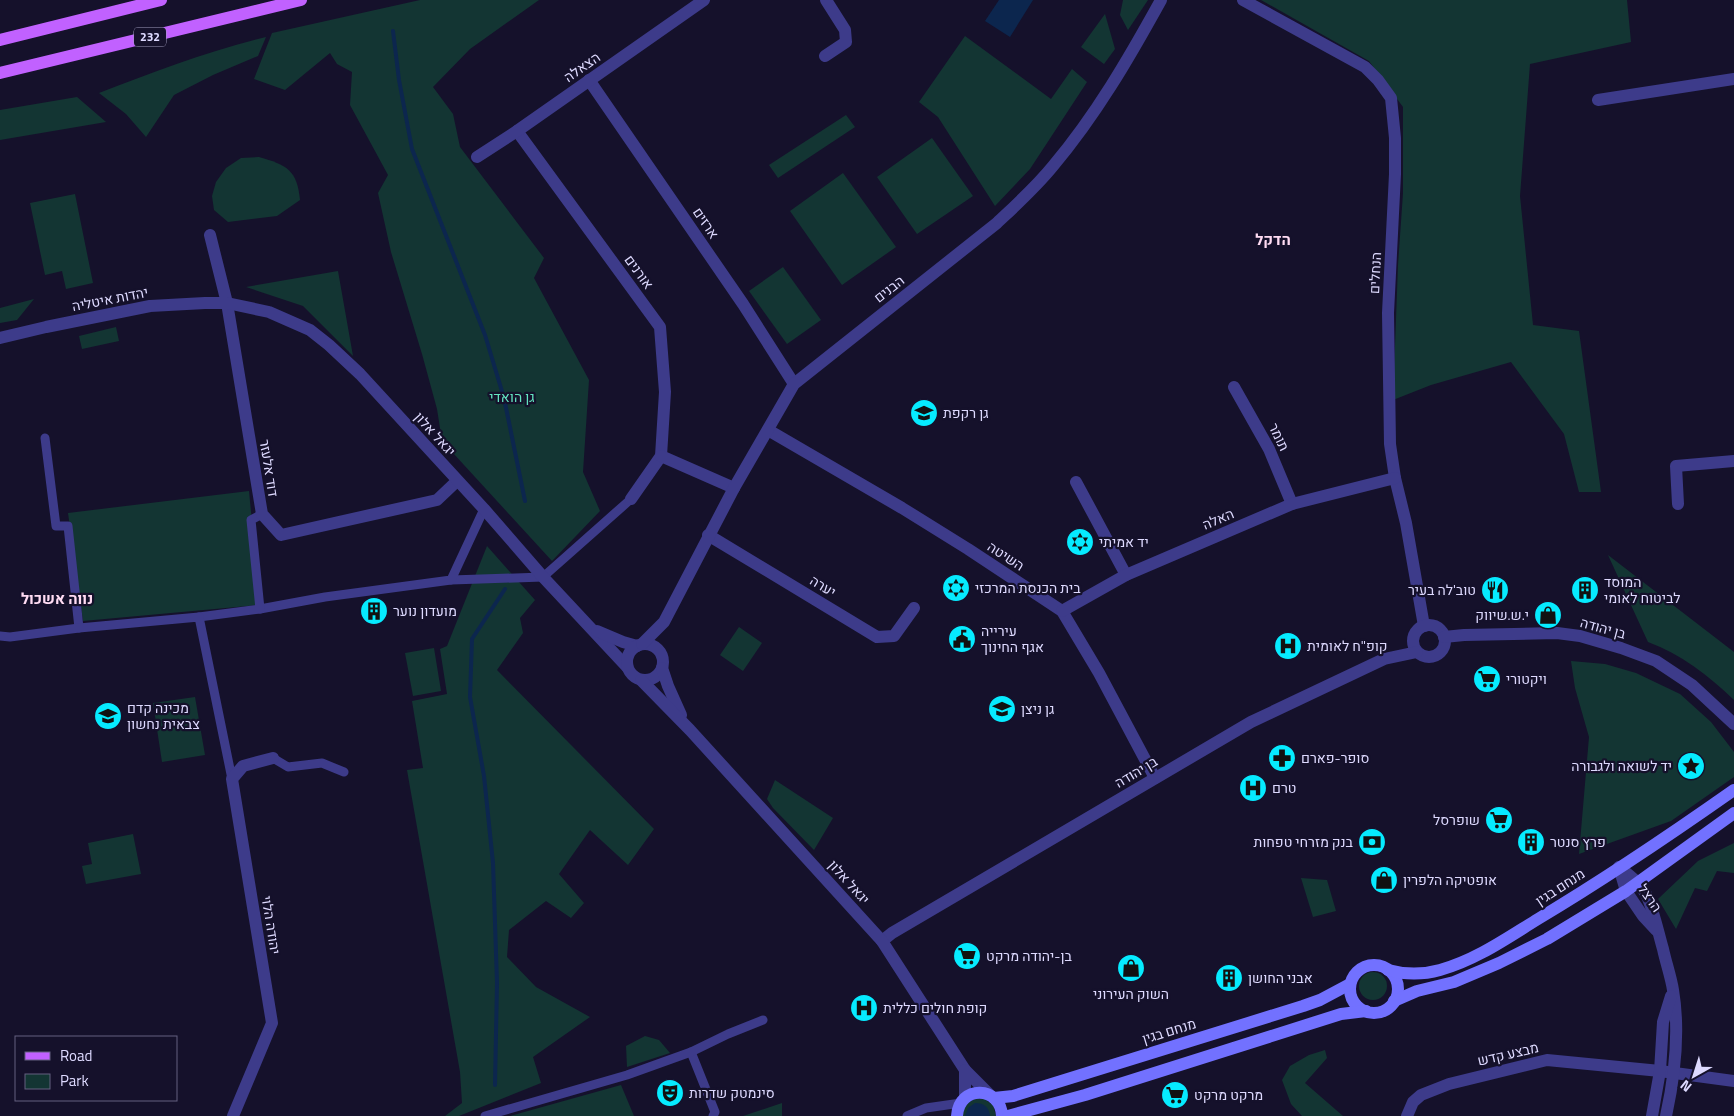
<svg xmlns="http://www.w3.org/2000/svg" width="1734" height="1116" font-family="'Titillium Web',Heebo,sans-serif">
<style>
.green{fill:#133533}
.water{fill:#0c264e}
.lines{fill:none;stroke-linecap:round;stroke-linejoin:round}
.stream{stroke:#0c264e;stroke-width:4}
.pedestrian{stroke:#3d3b8a;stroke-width:9}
.minor{stroke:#3d3b8a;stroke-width:12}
.tertiary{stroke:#3d3b8a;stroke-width:12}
.secondary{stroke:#7271ff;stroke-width:12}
.primary{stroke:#c161ff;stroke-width:12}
.labels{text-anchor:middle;stroke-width:4.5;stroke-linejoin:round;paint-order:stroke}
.shield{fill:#15112b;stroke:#a29ebf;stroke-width:1}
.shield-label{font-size:12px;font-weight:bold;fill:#dedaff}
.street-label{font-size:14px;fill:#dedaff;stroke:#15112b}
.park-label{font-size:14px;fill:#63e3c0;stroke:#15112b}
.poi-label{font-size:14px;fill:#dedaff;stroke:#15112b;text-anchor:start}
.neighbourhood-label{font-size:15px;font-weight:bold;fill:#ffdcf3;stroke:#15112b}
</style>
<rect width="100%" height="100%" fill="#15112b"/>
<!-- green -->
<g class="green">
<path d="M 420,0 L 539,0 L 470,49 L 433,87 L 453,114 L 460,147 L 544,258 L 534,278 L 589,380 L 583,472 L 600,511 L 552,561 L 442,441 L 437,409 L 422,354 L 391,252 L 378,193 L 388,175 L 350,105 L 352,72 L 337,64 L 330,53 L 285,90 L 254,79 L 272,33 Z"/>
<path d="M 1123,0 L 1148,0 L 1128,30 L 1120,15 Z"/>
<path d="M 1261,0 L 1627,0 L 1631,42 L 1530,64 L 1520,196 L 1533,325 L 1579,331 L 1601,492 L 1579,492 L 1564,434 L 1511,362 L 1431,385 L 1393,400 L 1398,265 L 1403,193 L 1403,107 L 1369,61 Z"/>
<path d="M 1105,14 L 1115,49 L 1104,64 L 1081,47 Z"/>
<path d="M 965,36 L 1051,99 L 1072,69 L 1087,82 L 1030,169 L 995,206 L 938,117 L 919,102 Z"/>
<path d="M 266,37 L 258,56 L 213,75 L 174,95 L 146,137 L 126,114 L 99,93 C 154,72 208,51 266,37 Z"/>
<path d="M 77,97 L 106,122 L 0,140 L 0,110 Z"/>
<path d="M 846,115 L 855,127 L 778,178 L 769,165 Z"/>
<path d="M 932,138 L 973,196 L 917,234 L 877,177 Z"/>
<path d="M 259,157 C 287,165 297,170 300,200 L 277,216 L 228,222 L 214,210 L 212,196 L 216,182 L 226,168 L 241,158 Z"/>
<path d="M 843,173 L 896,247 L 842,285 L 790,211 Z"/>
<path d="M 75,194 L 93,283 L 66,289 L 62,271 L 45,275 L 30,203 Z"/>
<path d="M 783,267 L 821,320 L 787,344 L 749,291 Z"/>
<path d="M 338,271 L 353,356 L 303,306 L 246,287 Z"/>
<path d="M 34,299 L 17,320 L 0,323 L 0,308 Z"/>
<path d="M 116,327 L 119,341 L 82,349 L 79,336 Z"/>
<path d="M 249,491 L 260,605 L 83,621 L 68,513 Z"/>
<path d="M 487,546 L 535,600 L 520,618 L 523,633 L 497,670 L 654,829 L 628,865 L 590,830 L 559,874 L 584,903 L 571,918 L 546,901 L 509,930 L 507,957 L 536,987 L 590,1017 L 533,1057 L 541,1083 L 459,1116 L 445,1116 L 462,1103 L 460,1072 L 407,770 L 423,768 L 412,701 L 447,694 L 440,649 L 447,646 Z"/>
<path d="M 1608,555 L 1734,652 L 1734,700 C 1709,676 1681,654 1648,642 Z"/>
<path d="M 739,627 L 762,643 L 743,671 L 720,655 Z"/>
<path d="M 434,648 L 441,691 L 413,696 L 405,653 Z"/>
<path d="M 1571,661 L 1605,664 L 1636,673 L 1680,694 L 1711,722 L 1734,752 L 1734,777 L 1671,821 L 1579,854 L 1589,737 L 1575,688 Z"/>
<path d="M 195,697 L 205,755 L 162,762 L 153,703 Z"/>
<path d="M 775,780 L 833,818 L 814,850 L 773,808 L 767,799 Z"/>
<path d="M 133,834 L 141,874 L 86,884 L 82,866 L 92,864 L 88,843 Z"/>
<path d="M 1734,843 L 1734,873 L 1717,871 L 1707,891 L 1695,888 L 1676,929 L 1658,899 L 1698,861 Z"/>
<path d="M 1301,878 L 1327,880 L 1336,911 L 1313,917 Z"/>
<circle cx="1373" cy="986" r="14"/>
<path d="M 645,1036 L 659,1040 L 670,1053 L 627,1067 L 626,1046 Z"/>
<path d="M 1325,1050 L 1327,1058 L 1305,1083 L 1343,1116 L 1302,1116 L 1291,1104 L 1282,1080 L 1290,1066 L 1309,1055 Z"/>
<path d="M 621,1085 L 634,1116 L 510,1116 Z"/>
<path d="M 983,1098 L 993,1105 L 996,1116 L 960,1116 C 964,1103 970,1099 983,1098 Z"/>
<path d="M 782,1103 L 782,1116 L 743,1116 Z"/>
</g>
<!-- water -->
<g class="water">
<path d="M 999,0 L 1033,0 L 1010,37 L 985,21 Z"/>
<path d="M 975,1103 C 984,1103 989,1107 990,1116 L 965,1116 L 968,1108 Z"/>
</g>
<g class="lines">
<!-- stream -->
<g class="stream">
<path d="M 393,31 L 399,80 L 412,149 L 485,335 L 504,398 L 525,501"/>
<path d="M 495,1085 L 497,983 L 493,863 L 484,776 L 470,697 L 472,639 L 505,589"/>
</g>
<!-- pedestrian -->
<g class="pedestrian">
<path d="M 45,438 L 56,526 L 68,526 L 79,628"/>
<path d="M 451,580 L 543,577 L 631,499"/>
<path d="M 260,609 L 325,597 L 451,580 L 484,509"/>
<path d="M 199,617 L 260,609 L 251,520 L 262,514"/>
<path d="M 0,636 L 10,637 L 79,628 L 199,617 L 232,779"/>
<path d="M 273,758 L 288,767 L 322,763 L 344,772"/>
<path d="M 691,1052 L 715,1112 L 713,1116"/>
<path d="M 485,1116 L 627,1075 L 691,1052 L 728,1034 L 763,1020"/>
<path d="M 907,1116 L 926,1108 L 961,1103"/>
</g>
<!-- minor -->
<g class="minor">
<path d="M 1243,0 L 1365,67 L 1378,80 L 1391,98 L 1395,138 L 1395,174 L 1388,313 L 1390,444 L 1395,478 L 1406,523 L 1424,626"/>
<path d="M 825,56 L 846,42 L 845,30 L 826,0"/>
<path d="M 589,80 L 743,304 L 794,384"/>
<path d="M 1598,100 L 1734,79"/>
<path d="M 517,131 L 660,327 L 665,392 L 661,456 L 631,499"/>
<path d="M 477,157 L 517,131 L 704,0"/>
<path d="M 210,235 L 227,303 L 262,514 L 281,535 L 437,500 L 457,481"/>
<path d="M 1234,387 L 1269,449 L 1292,504"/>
<path d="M 768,430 L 902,508 L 968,549 L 1062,611 L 1099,673 L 1155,778"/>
<path d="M 661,456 L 734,488"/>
<path d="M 1076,482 L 1126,575"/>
<path d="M 1678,504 L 1676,466 L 1734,461"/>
<path d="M 708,535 L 877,637 L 894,636 L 914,608"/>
<path d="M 1062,611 L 1126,575 L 1292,504 L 1395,478"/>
<circle cx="1429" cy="641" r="16"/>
<path d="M 1444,637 L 1464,635 L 1557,633 L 1580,636 L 1621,648 L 1656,661 L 1692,685 L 1734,724"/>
<path d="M 882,941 L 892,933 L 1251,722 L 1384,659 L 1417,652"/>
<path d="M 233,1116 L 272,1023 L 232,779 L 243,766 L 273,758"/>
<path d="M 1407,1116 L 1413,1102 L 1421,1095 L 1449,1084 L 1547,1060 L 1660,1071 L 1734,1081"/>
</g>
<!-- tertiary -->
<g class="tertiary">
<path d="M 0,338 L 46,327 L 150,306 L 205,303 L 227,303 L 269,312 L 310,330 L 329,345 L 360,374 L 484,509 L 543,577 L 627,667"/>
<path d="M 597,631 L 623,642 L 637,646"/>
<circle cx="645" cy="662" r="18"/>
<path d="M 642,644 L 664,622 L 734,488 L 794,384 L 997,223 C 1016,205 1036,187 1053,166 C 1096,115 1129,58 1161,0"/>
<path d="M 662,668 L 668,686 L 681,715"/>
<path d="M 641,680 L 690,730 L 882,941 L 965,1070 L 989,1094"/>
<path d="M 1619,867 C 1629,875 1640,883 1646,894 C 1654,911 1658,932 1663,949 C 1666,963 1671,977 1673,990 C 1680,1032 1675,1075 1666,1116"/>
<path d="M 1619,867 L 1626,891 L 1643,916 L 1656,930"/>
<path d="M 965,1098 L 965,1070"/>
<path d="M 1652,1116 L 1660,1071 L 1663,1022 L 1671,996"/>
</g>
<!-- secondary -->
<g class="secondary">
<circle cx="1374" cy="989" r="24"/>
<path d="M 1388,970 C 1406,975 1422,975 1440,970 C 1476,960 1507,938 1538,919 C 1605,879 1670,835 1734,790"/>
<path d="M 1394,1001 L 1417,991 L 1454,982 L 1499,963 L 1547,939 L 1626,891 L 1734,813"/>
<path d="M 994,1098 L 1013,1096 L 1303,1006 L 1320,1000 L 1350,984"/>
<path d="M 957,1116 C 959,1084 1001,1086 1002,1116"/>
<path d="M 1008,1116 L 1085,1095 L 1341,1014 L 1366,1011"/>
</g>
<!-- primary -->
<g class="primary">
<path d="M 0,40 L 161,0"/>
<path d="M 0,73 L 301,0"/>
</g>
</g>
<!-- icons -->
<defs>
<g id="school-disc" transform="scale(1.4375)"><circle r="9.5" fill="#06ebff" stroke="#15112b"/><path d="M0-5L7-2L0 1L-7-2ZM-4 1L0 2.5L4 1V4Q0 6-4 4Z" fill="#111"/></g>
<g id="synagogue-disc" transform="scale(1.4375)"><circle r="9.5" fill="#06ebff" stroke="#15112b"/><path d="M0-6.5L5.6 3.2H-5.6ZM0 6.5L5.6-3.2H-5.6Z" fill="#111"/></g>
<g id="restaurant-disc" transform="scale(1.4375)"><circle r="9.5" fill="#06ebff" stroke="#15112b"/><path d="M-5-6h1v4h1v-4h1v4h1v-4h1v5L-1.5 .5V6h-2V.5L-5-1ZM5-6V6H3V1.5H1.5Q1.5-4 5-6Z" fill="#111"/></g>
<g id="building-disc" transform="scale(1.4375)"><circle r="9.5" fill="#06ebff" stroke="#15112b"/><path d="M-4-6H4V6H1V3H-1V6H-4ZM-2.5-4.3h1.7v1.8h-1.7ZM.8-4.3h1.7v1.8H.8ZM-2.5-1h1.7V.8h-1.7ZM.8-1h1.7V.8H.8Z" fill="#111"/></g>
<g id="shop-disc" transform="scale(1.4375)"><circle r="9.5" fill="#06ebff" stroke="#15112b"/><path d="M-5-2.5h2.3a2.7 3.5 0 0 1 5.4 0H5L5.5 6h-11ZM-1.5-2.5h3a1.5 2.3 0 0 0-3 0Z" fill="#111"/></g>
<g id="civic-disc" transform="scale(1.4375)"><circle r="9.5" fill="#06ebff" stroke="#15112b"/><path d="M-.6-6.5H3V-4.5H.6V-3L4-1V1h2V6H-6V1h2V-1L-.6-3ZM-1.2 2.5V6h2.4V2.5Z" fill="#111"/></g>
<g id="hospital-disc" transform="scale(1.4375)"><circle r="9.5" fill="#06ebff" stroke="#15112b"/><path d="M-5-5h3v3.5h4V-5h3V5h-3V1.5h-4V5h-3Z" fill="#111"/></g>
<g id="supermarket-disc" transform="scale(1.4375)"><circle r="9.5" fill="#06ebff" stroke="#15112b"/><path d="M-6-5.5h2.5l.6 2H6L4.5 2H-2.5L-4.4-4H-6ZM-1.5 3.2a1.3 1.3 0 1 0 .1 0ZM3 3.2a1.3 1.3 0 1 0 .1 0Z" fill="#111"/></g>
<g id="university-disc" transform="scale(1.4375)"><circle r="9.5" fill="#06ebff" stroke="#15112b"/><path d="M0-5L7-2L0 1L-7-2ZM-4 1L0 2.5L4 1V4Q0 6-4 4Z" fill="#111"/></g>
<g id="pharmacy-disc" transform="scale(1.4375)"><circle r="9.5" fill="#06ebff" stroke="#15112b"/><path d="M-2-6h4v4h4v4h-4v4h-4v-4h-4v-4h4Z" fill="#111"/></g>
<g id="sight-disc" transform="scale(1.4375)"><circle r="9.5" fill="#06ebff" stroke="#15112b"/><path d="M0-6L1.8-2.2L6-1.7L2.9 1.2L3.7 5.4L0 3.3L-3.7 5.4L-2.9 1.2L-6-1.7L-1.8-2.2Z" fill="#111"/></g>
<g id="bank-disc" transform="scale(1.4375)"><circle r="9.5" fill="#06ebff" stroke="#15112b"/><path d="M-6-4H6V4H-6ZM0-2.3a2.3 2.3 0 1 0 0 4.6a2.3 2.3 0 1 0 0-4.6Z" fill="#111"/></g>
<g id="theatre-disc" transform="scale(1.4375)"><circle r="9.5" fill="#06ebff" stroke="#15112b"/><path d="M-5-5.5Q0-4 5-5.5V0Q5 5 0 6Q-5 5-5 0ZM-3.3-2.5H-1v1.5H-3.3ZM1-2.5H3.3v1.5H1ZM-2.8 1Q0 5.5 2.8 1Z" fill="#111"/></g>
</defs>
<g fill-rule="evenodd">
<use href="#school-disc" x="924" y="413"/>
<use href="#synagogue-disc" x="1080" y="542"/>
<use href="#synagogue-disc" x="956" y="588"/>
<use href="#restaurant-disc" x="1495" y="590"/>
<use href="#building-disc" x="1585" y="590"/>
<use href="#building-disc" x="374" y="611"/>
<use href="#shop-disc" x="1548" y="615"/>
<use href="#civic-disc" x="962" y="639"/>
<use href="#hospital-disc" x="1288" y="646"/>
<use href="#supermarket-disc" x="1487" y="679"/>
<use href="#school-disc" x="1002" y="709"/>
<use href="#university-disc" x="108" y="716"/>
<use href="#pharmacy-disc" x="1282" y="758"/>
<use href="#sight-disc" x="1691" y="766"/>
<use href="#hospital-disc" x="1253" y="788"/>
<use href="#supermarket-disc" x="1499" y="820"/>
<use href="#bank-disc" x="1372" y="842"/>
<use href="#building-disc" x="1531" y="842"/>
<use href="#shop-disc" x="1384" y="880"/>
<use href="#supermarket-disc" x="967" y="956"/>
<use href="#shop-disc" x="1131" y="968"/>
<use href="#building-disc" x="1229" y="978"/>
<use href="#hospital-disc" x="864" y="1008"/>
<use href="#theatre-disc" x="670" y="1093"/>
<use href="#supermarket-disc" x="1175" y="1095"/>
</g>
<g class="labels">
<!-- shield labels -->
<rect class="shield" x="134" y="27.5" width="32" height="19" rx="4"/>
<g class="shield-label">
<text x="150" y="41">232</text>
</g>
<!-- street labels -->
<g class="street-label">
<text transform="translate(582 67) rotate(-35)" y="5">הצאלה</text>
<text transform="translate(706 223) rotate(56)" y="5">ארזים</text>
<text transform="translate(639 272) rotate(54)" y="5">אורנים</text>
<text transform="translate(1375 273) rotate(-87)" y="5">הנחלים</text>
<text transform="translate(889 289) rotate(-38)" y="5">הבנים</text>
<text transform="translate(110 299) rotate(-11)" y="5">יהדות איטליה</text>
<text transform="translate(435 434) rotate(48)" y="5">יגאל אלון</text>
<text transform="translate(1279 437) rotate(64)" y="5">תומר</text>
<text transform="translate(269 468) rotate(81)" y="5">דוד אלעזר</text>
<text transform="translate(1218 519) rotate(-23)" y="5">האלה</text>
<text transform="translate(1006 556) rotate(33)" y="5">השיטה</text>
<text transform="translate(823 586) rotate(31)" y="5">יערה</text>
<text transform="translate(1603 628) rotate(15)" y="5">בן יהודה</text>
<text transform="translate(1136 772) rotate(-31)" y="5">בן יהודה</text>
<text transform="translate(849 882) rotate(48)" y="5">יגאל אלון</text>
<text transform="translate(1560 887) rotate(-33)" y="5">מנחם בגין</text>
<text transform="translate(1650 898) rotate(55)" y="5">הרצל</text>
<text transform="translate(271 925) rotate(81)" y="5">יהודה הלוי</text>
<text transform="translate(1169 1031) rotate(-17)" y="5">מנחם בגין</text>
<text transform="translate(1508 1054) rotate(-13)" y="5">מבצע קדש</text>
</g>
<!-- park labels -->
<g class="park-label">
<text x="512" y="402">גן הואדי</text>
</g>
<!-- poi labels -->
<g class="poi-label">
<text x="943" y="418">גן רקפת</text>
<text x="1099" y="547">יד אמיתי</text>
<text x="1604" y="587">המוסד<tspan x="1604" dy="16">לביטוח לאומי</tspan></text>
<text x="975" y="593">בית הכנסת המרכזי</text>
<text x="1476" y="595" text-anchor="end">טוב'לה בעיר</text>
<text x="393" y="616">מועדון נוער</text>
<text x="1529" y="620" text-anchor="end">י.ש.שיווק</text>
<text x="981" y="636">עירייה<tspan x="981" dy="16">אגף החינוך</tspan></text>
<text x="1307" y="651">קופ"ח לאומית</text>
<text x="1506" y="684">ויקטורי</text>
<text x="127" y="713">מכינה קדם<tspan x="127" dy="16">צבאית נחשון</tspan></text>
<text x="1021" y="714">גן ניצן</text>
<text x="1301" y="763">סופר-פארם</text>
<text x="1672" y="771" text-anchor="end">יד לשואה ולגבורה</text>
<text x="1272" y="793">טרם</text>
<text x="1480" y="825" text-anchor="end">שופרסל</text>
<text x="1353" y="847" text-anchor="end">בנק מזרחי טפחות</text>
<text x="1550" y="847">פרץ סנטר</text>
<text x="1403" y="885">אופטיקה הלפרין</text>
<text x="986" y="961">בן-יהודה מרקט</text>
<text x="1248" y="983">אבני החושן</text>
<text x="1131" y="999" text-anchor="middle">השוק העירוני</text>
<text x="883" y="1013">קופת חולים כללית</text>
<text x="689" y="1098">סינמטק שדרות</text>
<text x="1194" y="1100">מרקט מרקט</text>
</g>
<!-- neighbourhood labels -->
<g class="neighbourhood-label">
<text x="1273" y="245">הדקל</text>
<text x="57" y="604">נווה אשכול</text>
</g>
</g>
<!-- legend -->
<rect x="15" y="1036" width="162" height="65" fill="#15112b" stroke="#656180"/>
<rect x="25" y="1052" width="25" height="8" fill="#c161ff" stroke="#656180"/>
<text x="60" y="1061" font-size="15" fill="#dedaff">Road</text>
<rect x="25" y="1074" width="25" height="15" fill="#133533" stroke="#656180"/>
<text x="60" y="1086" font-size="15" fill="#dedaff">Park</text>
<!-- north arrow -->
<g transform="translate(1694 1076) rotate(219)" stroke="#15112b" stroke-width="4" paint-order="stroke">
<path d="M0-4L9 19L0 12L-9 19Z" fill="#dedaff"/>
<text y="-8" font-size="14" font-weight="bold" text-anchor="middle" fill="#dedaff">N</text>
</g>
</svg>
